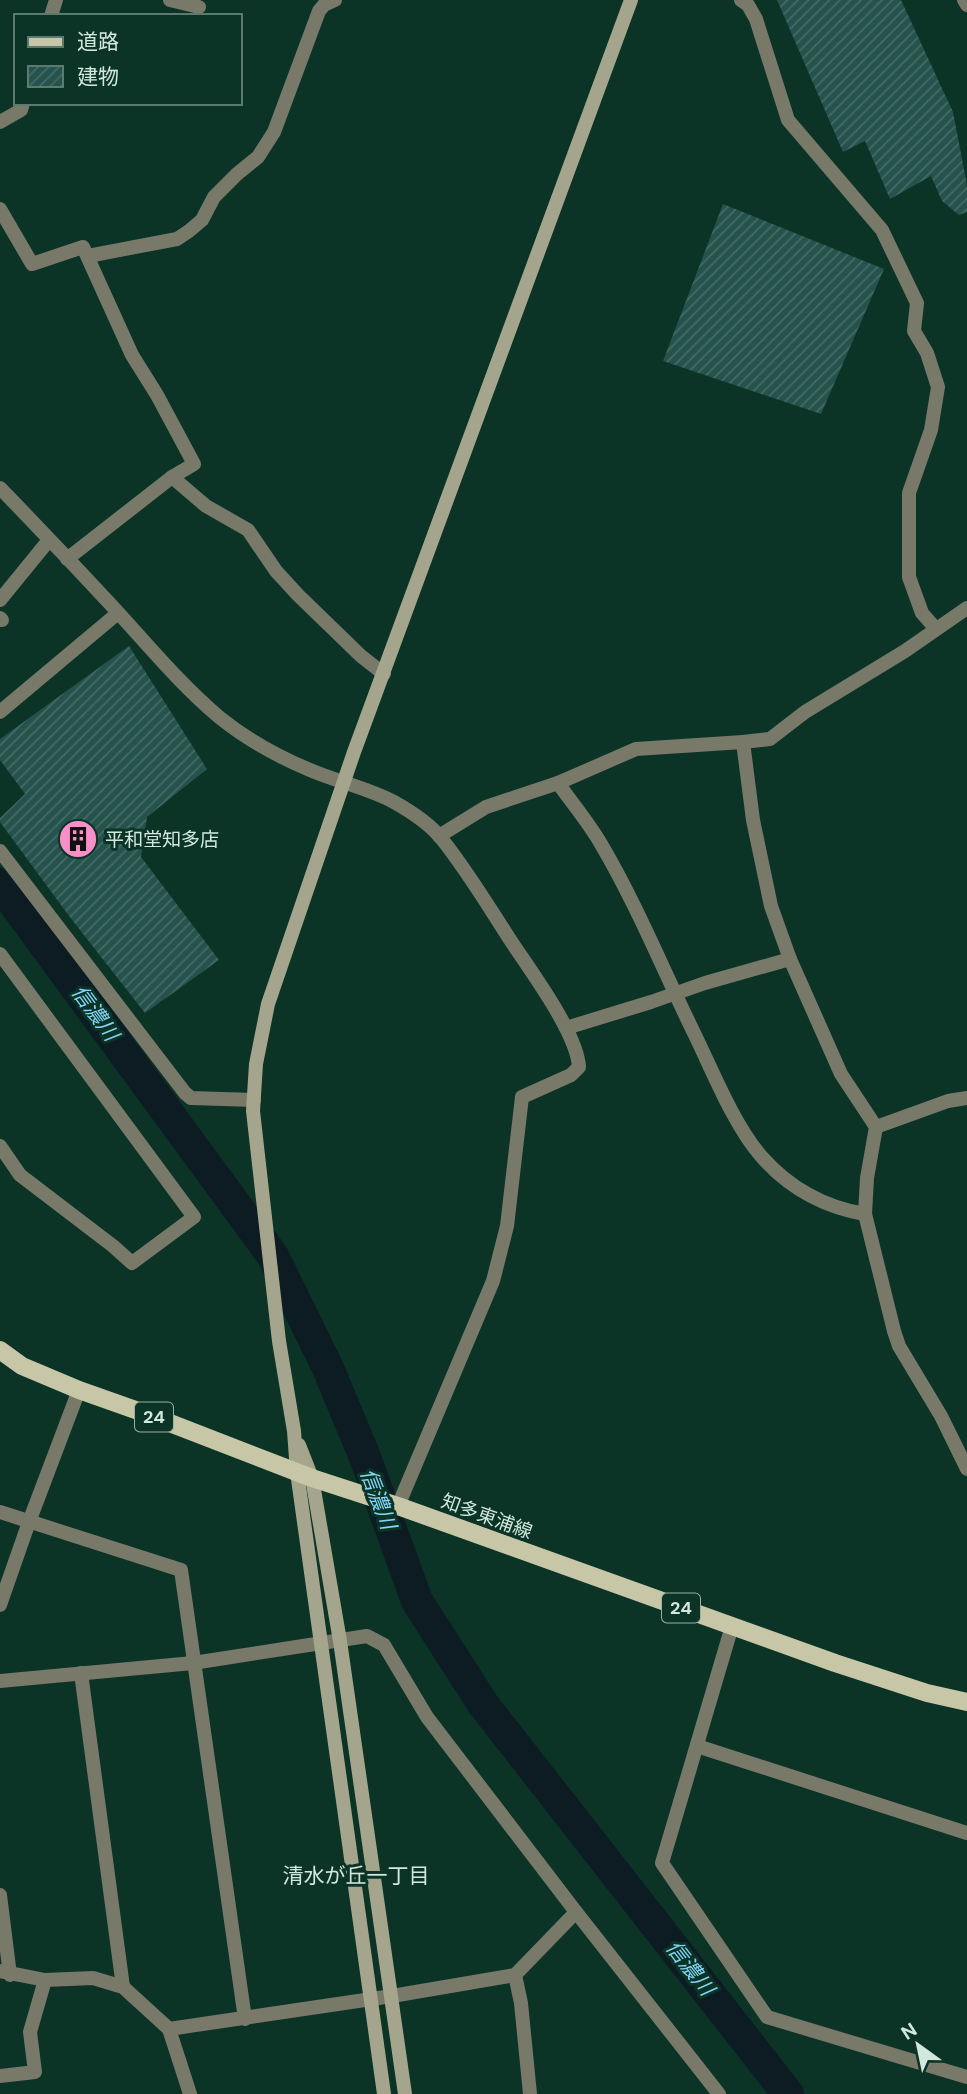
<svg xmlns="http://www.w3.org/2000/svg" width="967" height="2094" font-family="'DM Sans','Noto Sans JP',sans-serif">
<style>
.lines{fill:none;stroke-linecap:round;stroke-linejoin:round}
.river{stroke:#0c1c22;stroke-width:32}
.building{fill:url(#building-hatch)}
.street{stroke:#79796a;stroke-width:14}
.secondary{stroke:#a5a58d;stroke-width:14}
.primary{stroke:#c7c7a7;stroke-width:18}
.labels{text-anchor:middle;stroke-width:6;stroke-linejoin:round;paint-order:stroke}
.shield{fill:#0b3326;stroke:#96b1a6;stroke-width:2}
.shield-label{font-size:18px;font-weight:bold;fill:#d2e7dd}
.poi-label{font-size:19px;fill:#d2e7dd;stroke:#0b3326;text-anchor:start}
.street-label{font-size:19px;fill:#d2e7dd;stroke:#0b3326}
.water-label{font-size:21px;font-style:italic;fill:#85d5f8;stroke:#0b3326}
.neighbourhood-label{font-size:21px;fill:#d2e7dd;stroke:#0b3326}
</style>
<defs>
<pattern id="building-hatch" width="6" height="6" patternUnits="userSpaceOnUse" patternTransform="scale(1.75)"><rect width="6" height="6" fill="#25524d"/><path d="M-1 1l2-2M0 6l6-6M5 7l2-2" fill="none" stroke="#446b66"/></pattern>
</defs>
<rect width="100%" height="100%" fill="#0b3326"/>
<g class="lines">
<!-- river -->
<path class="river" d="M 0,884 L 273,1256 L 327,1366 L 365,1457 L 417,1601 L 483,1704 L 788,2094"/>
</g>
<!-- building -->
<g class="building">
<path d="M 777,0 L 901,0 L 953,112 L 967,185 L 967,212 L 959,215 L 942,201 L 931,176 L 890,199 L 865,141 L 843,152 Z"/>
<path d="M 723,204 L 884,269 L 821,414 L 663,361 Z"/>
<path d="M 129,646 L 207,769 L 147,817 L 141,857 L 219,960 L 145,1013 L 69,916 L 0,822 L 0,818 L 25,794 L 0,760 L 0,739 Z"/>
</g>
<g class="lines">
<!-- street -->
<g class="street">
<path d="M 170,0 L 199,7"/>
<path d="M 741,0 L 748,5 L 756,19 L 788,120 L 882,230 L 917,303 L 914,331 L 927,353 L 938,387 L 931,430 L 909,493 L 909,577 L 922,613 L 936,629"/>
<path d="M 964,0 L 967,5"/>
<path d="M 51,16 L 56,0"/>
<path d="M 0,122 L 21,110 L 23,103"/>
<path d="M 0,209 L 32,264 L 83,247 L 132,355 L 157,395 L 194,464 L 172,477 L 206,506 L 248,530 L 276,571 L 298,595 L 361,656 L 384,674"/>
<path d="M 88,256 L 177,239 L 189,231 L 202,220 L 214,197 L 237,174 L 258,157 L 274,132 L 319,11 L 324,5 L 335,0"/>
<path d="M 0,488 C 38,527 76,567 113,607 C 148,645 180,684 219,717 C 246,739 279,757 310,770 C 338,782 368,788 394,802 C 410,811 429,823 441,838 C 466,869 487,904 509,938 C 529,969 577,1032 579,1067 L 571,1075 L 522,1097 L 507,1226 L 493,1281 L 398,1506"/>
<path d="M 67,559 L 172,477"/>
<path d="M 0,600 L 49,540"/>
<path d="M 0,618 L 2,620"/>
<path d="M 0,712 L 118,613"/>
<path d="M 743,742 L 753,820 L 771,906 L 790,959 L 841,1074 L 876,1127 L 867,1178 L 865,1214 L 894,1331 L 899,1346 L 941,1416 L 967,1469"/>
<path d="M 558,783 C 572,803 589,823 601,844 C 637,905 664,972 695,1035 C 713,1072 734,1125 761,1156 C 789,1188 824,1207 865,1214"/>
<path d="M 439,836 L 486,807 L 558,783 L 636,749 L 743,742 L 770,739 L 805,712 L 905,651 L 967,608"/>
<path d="M 0,851 L 185,1093 L 191,1098 L 254,1100"/>
<path d="M 0,954 L 194,1217 L 132,1263 L 113,1246 L 20,1175 L 0,1146"/>
<path d="M 566,1028 L 651,1002 L 705,983 L 790,959"/>
<path d="M 876,1127 L 948,1101 L 967,1098"/>
<path d="M 0,1512 L 181,1570 L 245,2019"/>
<path d="M 0,1605 L 29,1522 L 79,1390"/>
<path d="M 732,1626 L 662,1863 L 767,2017 L 967,2077"/>
<path d="M 81,1673 L 123,1987"/>
<path d="M 0,1681 L 193,1663 L 367,1636 L 384,1645 L 427,1717 L 576,1912 L 719,2094"/>
<path d="M 697,1746 L 967,1833"/>
<path d="M 0,1895 L 10,1975"/>
<path d="M 0,1971 L 45,1980 L 93,1978 L 123,1987 L 169,2029 L 190,2094"/>
<path d="M 515,1975 L 521,2003 L 530,2094"/>
<path d="M 169,2029 L 392,1996 L 515,1975 L 576,1912"/>
<path d="M 0,2076 L 35,2072 L 30,2032 L 45,1980"/>
</g>
<!-- secondary -->
<g class="secondary">
<path d="M 299,1445 L 312,1478 L 340,1641 L 405,2094"/>
<path d="M 384,2094 L 297,1472 L 294,1431 L 279,1341 L 253,1111 L 256,1064 L 268,1004 L 354,752 L 631,0"/>
</g>
<!-- primary -->
<path class="primary" d="M 0,1350 L 22,1366 L 79,1390 L 144,1413 L 312,1478 L 398,1506 L 835,1663 L 927,1693 L 967,1702"/>
</g>
<!-- icons -->
<defs>
<g id="building-disc" transform="scale(2.0125)"><circle r="9.5" fill="#f98fc9" stroke="#0b3326"/><path d="M-4-6H4V6H1V3H-1V6H-4ZM-2.5-4.3h1.7v1.8h-1.7ZM.8-4.3h1.7v1.8H.8ZM-2.5-1h1.7V.8h-1.7ZM.8-1h1.7V.8H.8Z" fill="#111"/></g>
</defs>
<g fill-rule="evenodd">
<use href="#building-disc" x="78" y="839"/>
</g>
<g class="labels">
<!-- shield labels -->
<g class="shield">
<rect x="135" y="1402.5" width="38" height="29" rx="5"/>
<rect x="662" y="1593.5" width="38" height="29" rx="5"/>
</g>
<g class="shield-label">
<text x="154" y="1423">24</text>
<text x="681" y="1614">24</text>
</g>
<!-- poi labels -->
<g class="poi-label">
<text x="105" y="846">平和堂知多店</text>
</g>
<!-- street labels -->
<g class="street-label">
<text transform="translate(487 1516) rotate(20)" y="7">知多東浦線</text>
</g>
<!-- water labels -->
<g class="water-label">
<text transform="translate(95 1013) rotate(54)" y="7">信濃川</text>
<text transform="translate(378 1499) rotate(69)" y="7">信濃川</text>
<text transform="translate(690 1968) rotate(52)" y="7">信濃川</text>
</g>
<!-- neighbourhood labels -->
<g class="neighbourhood-label">
<text x="356" y="1883">清水が丘一丁目</text>
</g>
</g>
<!-- legend -->
<rect x="14" y="14" width="228" height="91" fill="#0b3326" stroke="#5b7b6f" stroke-width="2"/>
<rect x="28" y="37" width="35" height="10" fill="#c7c7a7" stroke="#5b7b6f" stroke-width="2"/>
<text x="77" y="49" font-size="21" fill="#d2e7dd">道路</text>
<rect x="28" y="66" width="35" height="21" fill="url(#building-hatch)" stroke="#5b7b6f" stroke-width="2"/>
<text x="77" y="84" font-size="21" fill="#d2e7dd">建物</text>
<!-- north arrow -->
<g transform="translate(918 2045) rotate(327)" stroke="#0b3326" stroke-width="5" paint-order="stroke">
<path d="M0-5L12 26L0 18L-12 26Z" fill="#d2e7dd"/>
<text y="-10" font-size="19" font-weight="bold" text-anchor="middle" fill="#d2e7dd">N</text>
</g>
</svg>
